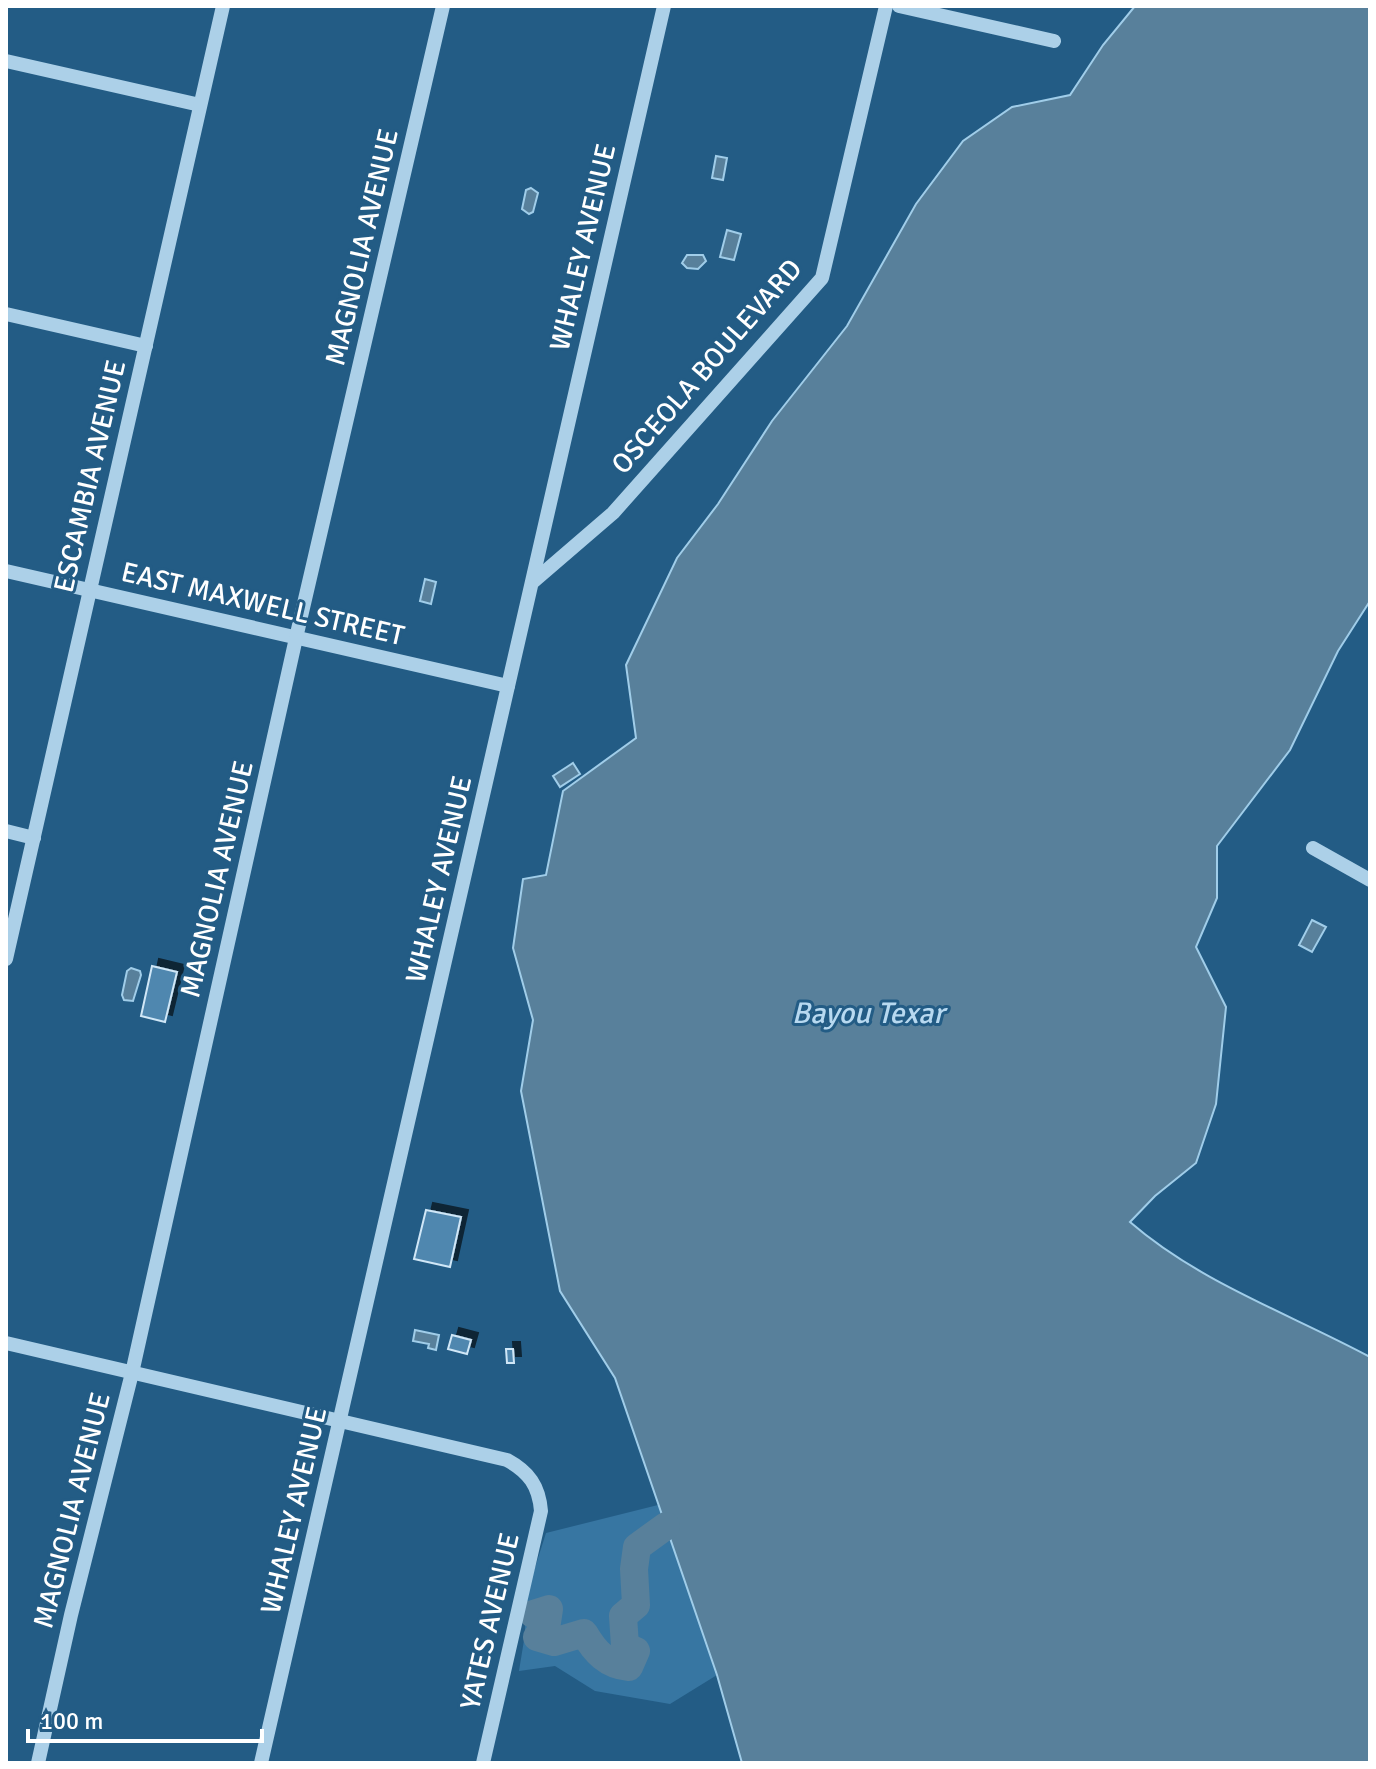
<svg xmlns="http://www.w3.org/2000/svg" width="1376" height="1769" font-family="Signika,sans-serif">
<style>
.green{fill:#3776a2}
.water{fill:#58809b;stroke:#a0cde9;stroke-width:2}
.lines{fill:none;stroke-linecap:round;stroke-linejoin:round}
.river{stroke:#58809b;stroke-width:28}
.building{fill:#5087af;stroke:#d0e7f7;stroke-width:2;filter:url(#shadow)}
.minor{stroke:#acd0e8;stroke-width:14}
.labels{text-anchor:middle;stroke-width:6;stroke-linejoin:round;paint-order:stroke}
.street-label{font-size:28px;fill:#fff;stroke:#235c85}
.water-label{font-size:30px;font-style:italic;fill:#b8d9f0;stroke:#235c85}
</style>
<defs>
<filter id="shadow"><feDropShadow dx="7" dy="-7" stdDeviation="0" flood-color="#0009"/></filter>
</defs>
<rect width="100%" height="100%" fill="#235c85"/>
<!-- green -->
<path class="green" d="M 658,1505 L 717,1675 L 670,1704 L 595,1691 L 555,1666 L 519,1671 L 525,1634 L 525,1599 L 546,1533 Z"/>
<!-- water -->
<g class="water">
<path d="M 1135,6 L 1370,6 L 1370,601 L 1338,651 L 1290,750 L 1217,846 L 1217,898 L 1196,947 L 1226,1007 L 1216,1104 L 1196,1163 L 1155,1196 L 1130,1222 C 1199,1282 1290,1314 1370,1357 L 1370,1763 L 742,1763 L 717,1675 L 615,1378 L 560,1291 L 521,1091 L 533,1020 L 513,948 L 523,879 L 546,875 L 563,791 L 636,738 L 626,665 L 677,558 L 718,504 L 772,421 L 847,326 L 916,204 L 963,141 L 1012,107 L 1070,95 L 1103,45 Z"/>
<path d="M 716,156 L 727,158 L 723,180 L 712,178 Z"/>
<path d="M 531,188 L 538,193 L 533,212 L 529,214 L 522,209 L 526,190 Z"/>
<path d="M 727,230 L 741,234 L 734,260 L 720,257 Z"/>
<path d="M 687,255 L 703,255 L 706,261 L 698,269 L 687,268 L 682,263 Z"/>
<path d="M 425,579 L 436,582 L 431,604 L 420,601 Z"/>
<path d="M 573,763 L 580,774 L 560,787 L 553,776 Z"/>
<path d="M 1312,920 L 1326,927 L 1312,952 L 1299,945 Z"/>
<path d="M 131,968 L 140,971 L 141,975 L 133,1001 L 124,1000 L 122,995 L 127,971 Z"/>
<path d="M 415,1330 L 439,1335 L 436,1350 L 428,1348 L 429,1344 L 413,1341 Z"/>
</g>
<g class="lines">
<!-- river -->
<path class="river" d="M 533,1614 L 549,1609 L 547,1622 L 537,1637 L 554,1642 L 584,1633 C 595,1652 607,1665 629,1667 L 636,1651 L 625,1646 L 623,1616 L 636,1605 L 634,1569 L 637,1547 L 666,1526"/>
</g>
<!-- building -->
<g class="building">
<path d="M 152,966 L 177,972 L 165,1022 L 141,1016 Z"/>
<path d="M 426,1210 L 461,1217 L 450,1267 L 414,1259 Z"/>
<path d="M 452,1335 L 471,1340 L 467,1354 L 448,1349 Z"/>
<path d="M 506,1349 L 513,1349 L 514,1363 L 507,1363 Z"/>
</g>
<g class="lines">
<!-- minor -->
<g class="minor">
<path d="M 899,6 L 1054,41"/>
<path d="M 6,61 L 200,105"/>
<path d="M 6,314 L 146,346"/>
<path d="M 6,571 L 508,686"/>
<path d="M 534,581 L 613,513 L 822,278 L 886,6"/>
<path d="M 6,831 L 34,838"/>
<path d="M 1313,848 L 1370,880"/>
<path d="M 6,959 L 223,6"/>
<path d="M 6,1343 L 507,1460 C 529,1472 539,1486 541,1511 L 483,1763"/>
<path d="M 38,1763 L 71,1615 L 132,1373 L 296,638 L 443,6"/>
<path d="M 261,1763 L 664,6"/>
</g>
</g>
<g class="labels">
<!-- street labels -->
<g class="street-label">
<text transform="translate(361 247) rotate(-77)" y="10">MAGNOLIA AVENUE</text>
<text transform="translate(582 247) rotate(-77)" y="10">WHALEY AVENUE</text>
<text transform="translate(706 366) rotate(-49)" y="10">OSCEOLA BOULEVARD</text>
<text transform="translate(89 476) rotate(-77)" y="10">ESCAMBIA AVENUE</text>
<text transform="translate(263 603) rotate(13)" y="10">EAST MAXWELL STREET</text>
<text transform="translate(216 879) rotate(-77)" y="10">MAGNOLIA AVENUE</text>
<text transform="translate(438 879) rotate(-77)" y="10">WHALEY AVENUE</text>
<text transform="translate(71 1510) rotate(-76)" y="10">MAGNOLIA AVENUE</text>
<text transform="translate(293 1510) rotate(-77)" y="10">WHALEY AVENUE</text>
<text transform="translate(489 1621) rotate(-77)" y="10">YATES AVENUE</text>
</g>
<!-- water labels -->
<g class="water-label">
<text x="868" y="1023">Bayou Texar</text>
</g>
</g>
<!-- border -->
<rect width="1376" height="1769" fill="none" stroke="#ffffff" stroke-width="16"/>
<!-- scale -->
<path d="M28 1729v12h234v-12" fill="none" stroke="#ffffff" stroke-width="4"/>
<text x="40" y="1729" font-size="24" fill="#ffffff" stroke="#235c85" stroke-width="6" paint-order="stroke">100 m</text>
</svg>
